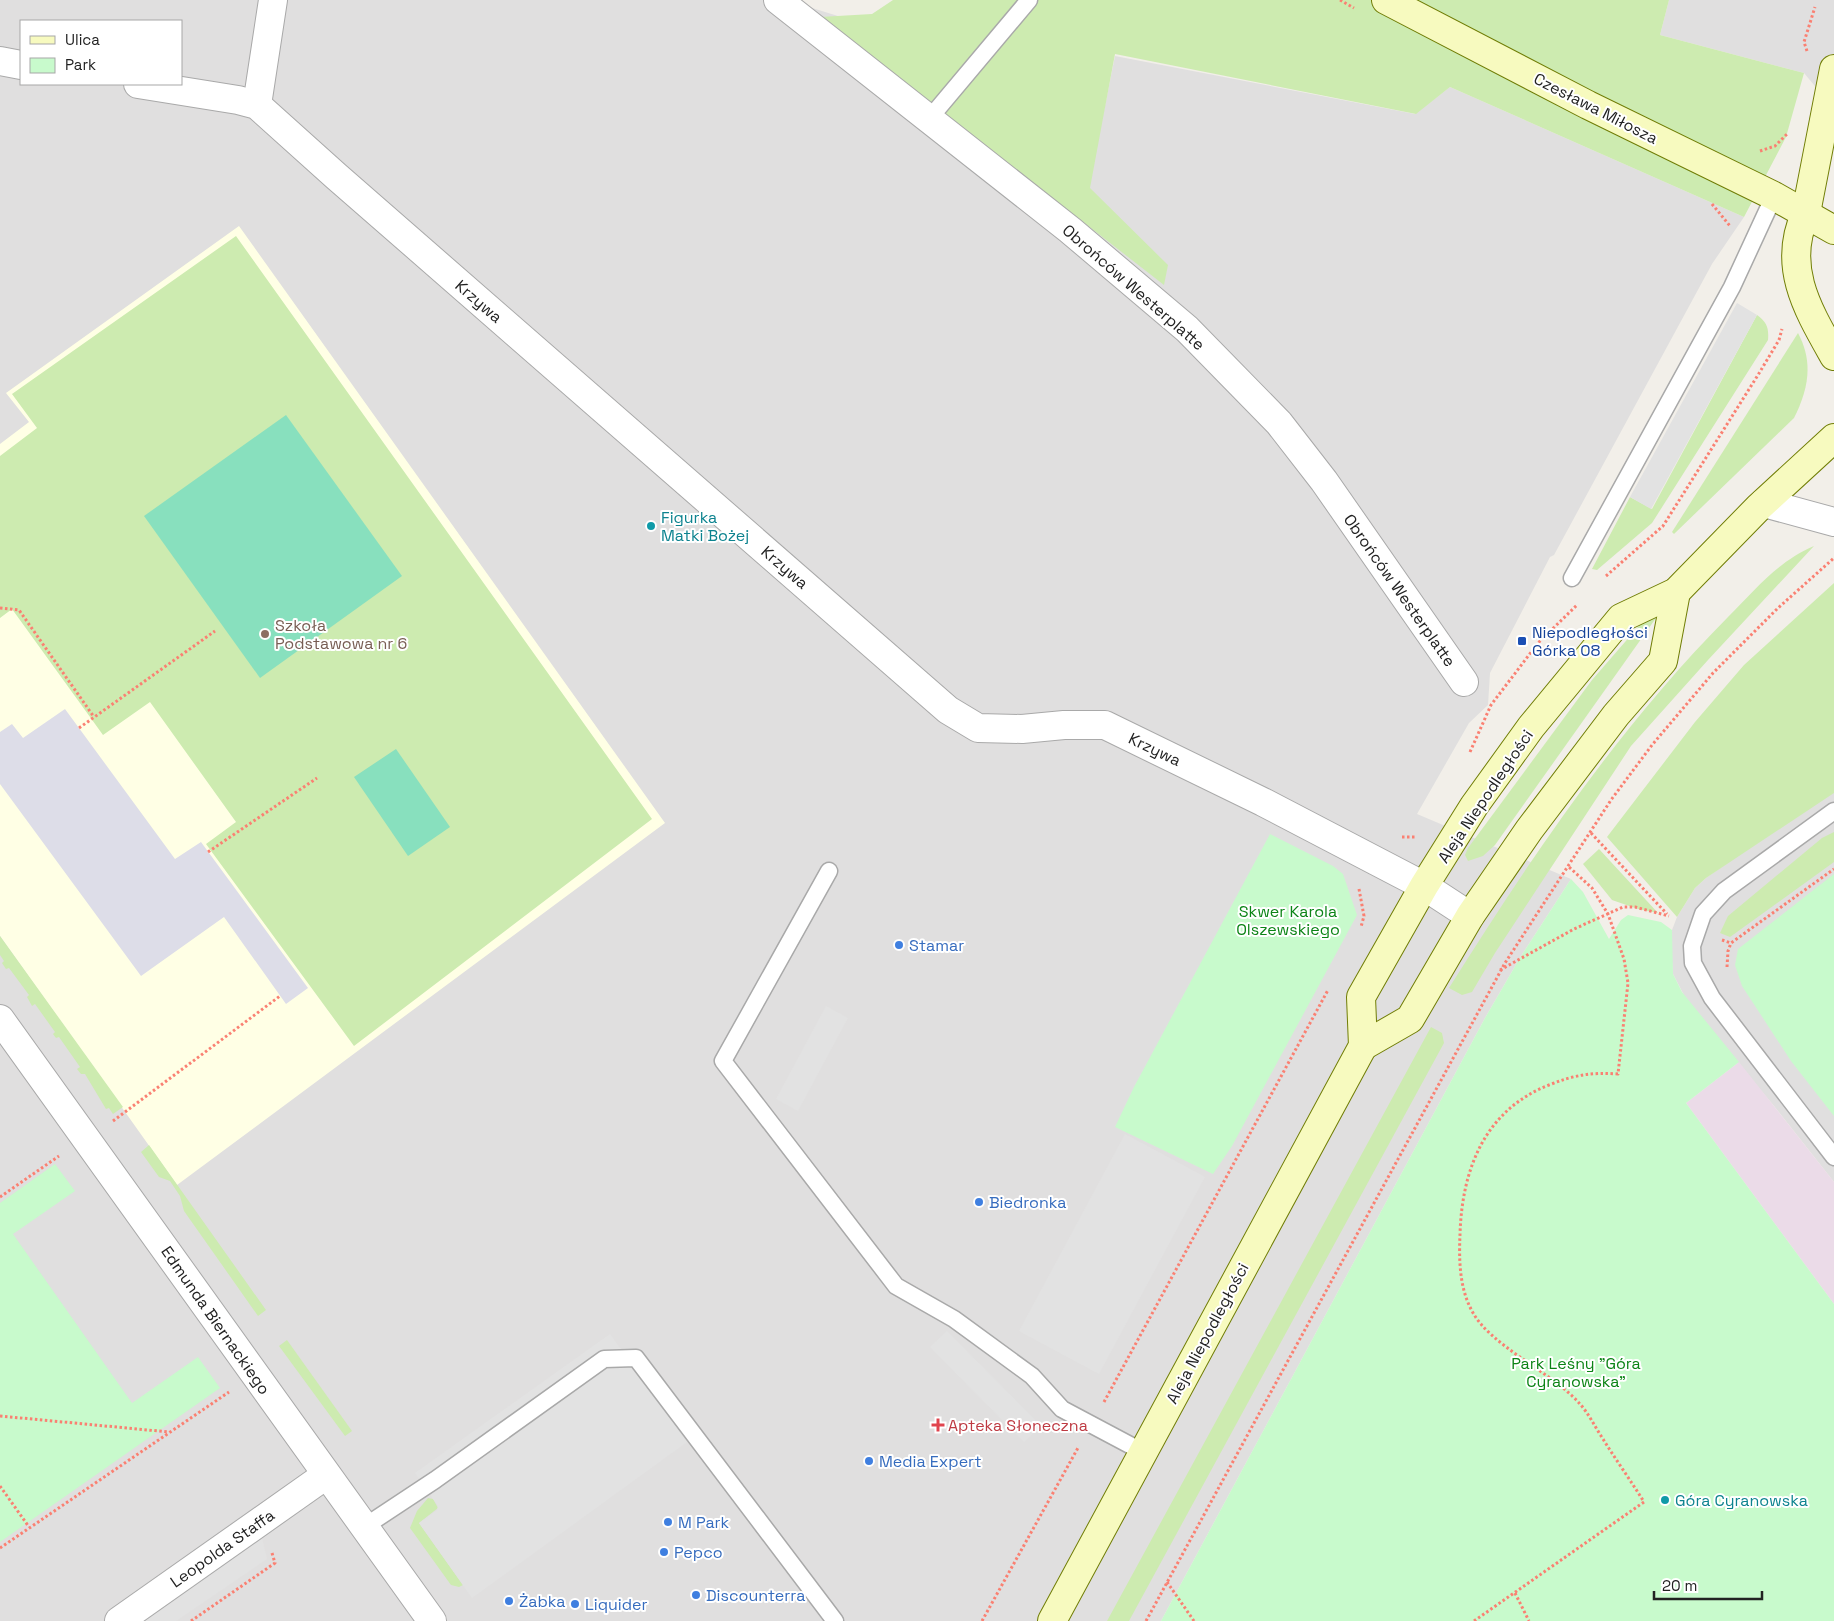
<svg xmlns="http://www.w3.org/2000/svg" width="1834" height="1621" font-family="'Space Grotesk',sans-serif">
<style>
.residential{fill:#e0dfdf;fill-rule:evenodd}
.industrial{fill:#ebdbe8}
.education{fill:#ffffe5}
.grass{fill:#cdebb0}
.park{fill:#c8facc}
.pitch{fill:#88e0be}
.parking{fill:#e2e2e2}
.plaza{fill:#dddde8}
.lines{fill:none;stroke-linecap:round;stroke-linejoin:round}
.lane-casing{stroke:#a9a9a9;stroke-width:19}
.street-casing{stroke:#a9a9a9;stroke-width:30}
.secondary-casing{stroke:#707d05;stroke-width:30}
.path{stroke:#fa8072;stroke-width:3;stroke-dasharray:2.5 2.5;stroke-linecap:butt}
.lane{stroke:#fff;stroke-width:16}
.street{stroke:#fff;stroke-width:28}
.secondary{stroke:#f7fabf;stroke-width:28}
.culture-dot{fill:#0f9aa8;stroke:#fff;stroke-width:2}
.education-dot{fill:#8d6e63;stroke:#fff;stroke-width:2}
.transit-dot{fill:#1a4fb4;stroke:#fff;stroke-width:2}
.shop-dot{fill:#3f7fe0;stroke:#fff;stroke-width:2}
.health-dot{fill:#e0444e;stroke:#fff;stroke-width:2}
.labels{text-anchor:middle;stroke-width:4;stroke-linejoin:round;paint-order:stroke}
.street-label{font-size:16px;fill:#222;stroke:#fff}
.culture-label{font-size:16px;fill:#0d838f;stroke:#fff;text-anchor:start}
.education-label{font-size:16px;fill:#785e54;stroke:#fff;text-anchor:start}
.transit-label{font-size:16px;fill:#164399;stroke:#fff;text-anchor:start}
.park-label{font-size:16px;fill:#0c8416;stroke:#fff}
.shop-label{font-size:16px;fill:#366cbe;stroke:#fff;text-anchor:start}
.health-label{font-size:16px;fill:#be3a42;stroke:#fff;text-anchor:start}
</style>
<rect width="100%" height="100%" fill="#f2efe9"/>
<!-- residential -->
<g class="residential">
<path d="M 0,0 L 799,0 L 809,7 L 899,35 L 1090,180 L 1115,56 L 1415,114 L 1450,87 L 1744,217 L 1712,264 L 1554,555 L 1550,557 L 1490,673 L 1488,705 L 1469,723 L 1417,814 L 1571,879 L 1521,956 L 1485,1018 L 1161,1621 L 0,1621 ZM 21,21 L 181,21 L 181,84 L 21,84 Z"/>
<path d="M 1669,0 L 1834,0 L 1834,109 L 1804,73 L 1660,35 Z"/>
<path d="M 1834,788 L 1834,1182 L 1774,1106 L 1688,1003 L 1673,974 L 1671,952 L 1672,930 L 1677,917 L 1695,888 L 1706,878 Z"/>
</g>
<!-- industrial -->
<path class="industrial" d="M 1739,1062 L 1834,1182 L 1834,1304 L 1686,1103 Z"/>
<!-- education -->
<path class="education" d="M 239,226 L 665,823 L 177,1185 L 0,936 L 0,444 L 29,422 L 6,393 Z"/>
<!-- grass -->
<g class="grass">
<path d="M 893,0 L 1669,0 L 1660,35 L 1804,73 L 1786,137 L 1744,217 L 1450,87 L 1416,114 L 1115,54 L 1090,188 L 1168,265 L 1164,285 L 820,17 L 872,14 Z"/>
<path d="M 236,236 L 652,819 L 354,1046 L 206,844 L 236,822 L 150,702 L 103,735 L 12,609 L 0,618 L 0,456 L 37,428 L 12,394 Z"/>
<path d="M 1757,315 C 1767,322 1769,328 1768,340 L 1652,523 L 1597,570 L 1592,569 L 1630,497 L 1652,509 Z"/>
<path d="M 1798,333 C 1814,363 1808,390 1794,418 L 1674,534 L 1672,532 Z"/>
<path d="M 1814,546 L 1708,660 L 1631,746 L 1495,953 L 1472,992 L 1462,995 L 1449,988 C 1531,857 1619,727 1728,617 C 1756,589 1777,562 1814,546 Z"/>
<path d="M 1834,583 L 1834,793 L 1706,878 L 1695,888 L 1677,917 L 1607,837 L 1695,722 L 1744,665 Z"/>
<path d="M 1651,612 L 1657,616 L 1656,618 L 1495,845 L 1483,856 L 1468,861 L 1465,855 L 1468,848 L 1592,680 Z"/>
<path d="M 1834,832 L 1834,862 L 1730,937 L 1720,933 L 1728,916 L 1822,838 Z"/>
<path d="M 1599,849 L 1658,913 L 1638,909 L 1612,900 L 1583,864 Z"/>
<path d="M 0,936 L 123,1107 L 113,1114 L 109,1108 L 106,1109 L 85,1074 L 81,1074 L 77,1069 L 80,1067 L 59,1037 L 56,1038 L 53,1034 L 55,1032 L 35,1004 L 32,1006 L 27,997 L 29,995 L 9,968 L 6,969 L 2,963 L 4,961 L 0,955 Z"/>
<path d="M 1431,1027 L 1442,1033 L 1444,1043 L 1129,1621 L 1107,1621 Z"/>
<path d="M 149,1145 L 266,1310 L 258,1316 L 184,1211 L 180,1196 L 170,1181 L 159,1177 L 141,1152 Z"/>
<path d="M 287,1340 L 352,1431 L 345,1436 L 279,1346 Z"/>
<path d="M 428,1498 L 433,1499 L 438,1508 L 419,1523 L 463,1585 L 459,1587 L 451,1585 L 410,1528 L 417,1511 Z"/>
</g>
<!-- park -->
<g class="park">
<path d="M 1270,834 L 1333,866 L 1343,874 L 1357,915 L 1232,1146 L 1213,1174 L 1115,1127 L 1134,1087 Z"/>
<path d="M 1834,874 L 1834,1116 L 1791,1061 L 1742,986 L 1735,965 L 1738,949 Z"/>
<path d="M 1571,879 L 1583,892 L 1609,939 L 1621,920 L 1628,915 L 1661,922 L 1672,930 L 1673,974 L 1682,992 L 1739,1062 L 1686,1103 L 1834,1304 L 1834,1621 L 1161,1621 L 1485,1018 L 1521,956 Z"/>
<path d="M 55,1164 L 75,1191 L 13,1234 L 132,1403 L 198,1357 L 220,1388 L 0,1542 L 0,1203 Z"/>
</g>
<!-- pitch -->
<g class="pitch">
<path d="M 286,415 L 402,576 L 260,678 L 144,516 Z"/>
<path d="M 396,749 L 450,827 L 408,856 L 354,777 Z"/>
</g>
<!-- parking -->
<g class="parking">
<path d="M 1737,303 L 1757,315 L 1651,509 L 1630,497 Z"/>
<path d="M 826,1006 L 848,1018 L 798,1111 L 776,1099 Z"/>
<path d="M 1125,1134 L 1205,1177 L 1099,1374 L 1019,1331 Z"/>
<path d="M 947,1331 L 1041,1426 L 1024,1442 L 930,1347 Z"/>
<path d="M 610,1334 L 687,1442 L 472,1598 L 419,1523 L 437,1510 L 438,1506 L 415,1473 Z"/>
<path d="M 262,1538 L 267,1559 L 176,1621 L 141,1621 Z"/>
</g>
<!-- plaza -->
<path class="plaza" d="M 65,709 L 175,859 L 201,842 L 308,988 L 286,1004 L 224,917 L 141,976 L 0,784 L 0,732 L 12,724 L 23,738 Z"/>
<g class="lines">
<!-- lane casing -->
<g class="lane-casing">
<g id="lane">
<path d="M 929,119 L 1029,0"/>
<path d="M 1572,578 L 1732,287 L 1774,196"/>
<path d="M 1834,811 L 1724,891 L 1703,914 L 1692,946 L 1693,963 L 1712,998 L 1834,1157"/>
<path d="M 829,871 L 723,1061 L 896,1286 L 954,1319 L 1032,1376 L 1062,1409 L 1143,1452"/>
<path d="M 364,1527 L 435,1480 L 604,1359 L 636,1358 L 835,1621"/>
</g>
</g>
<!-- street casing -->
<g class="street-casing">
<g id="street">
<path d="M 778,0 L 1070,230 L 1187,329 L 1279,423 L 1324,481 L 1464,682"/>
<path d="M 0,61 L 21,65"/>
<path d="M 138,84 L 238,100 L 257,105 L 336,176 L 948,710 L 978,728 L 1022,729 L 1064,725 L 1105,725 L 1263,802 L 1424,886 L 1470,916"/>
<path d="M 257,105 L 273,0"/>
<path d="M 1764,503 L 1834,522"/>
<path d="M 0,1019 L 432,1621"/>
<path d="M 119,1621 L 326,1475"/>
</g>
</g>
<!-- secondary casing -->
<g class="secondary-casing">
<g id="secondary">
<path d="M 1386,0 L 1588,105 L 1774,196 L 1834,230"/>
<path d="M 1834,69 L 1806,213 C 1781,266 1808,310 1834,356"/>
<path d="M 1363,1046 L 1410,1019 L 1470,916 L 1529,830 L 1616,715 L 1663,661 L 1676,592"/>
<path d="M 1052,1621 L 1363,1046 L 1361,997 L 1424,886 L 1474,806 L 1531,727 L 1621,618 L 1676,592 L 1759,507 L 1834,438"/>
</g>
</g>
<!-- path -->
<g class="path">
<path d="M 1340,0 L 1354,8"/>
<path d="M 1807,51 L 1804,42 L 1815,7"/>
<path d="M 1760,151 L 1775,146 L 1787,134"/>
<path d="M 1712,204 L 1730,226"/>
<path d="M 1606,576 L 1663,526 L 1758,375 L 1779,340 L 1782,329"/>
<path d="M 0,608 L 19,610 L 94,717"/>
<path d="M 79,728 L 215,631"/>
<path d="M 1470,752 L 1491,705 L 1538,643 L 1577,605"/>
<path d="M 1591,833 L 1667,914"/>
<path d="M 1402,837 L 1416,837"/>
<path d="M 208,852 L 317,778"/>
<path d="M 1359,889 L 1364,916 L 1361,927"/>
<path d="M 1722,940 L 1731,943 L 1834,869"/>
<path d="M 1727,967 L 1728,951 L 1731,943"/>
<path d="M 1500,970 L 1574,929 L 1623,907 L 1635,907 L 1669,916"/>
<path d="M 113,1121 L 280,996"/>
<path d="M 0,1197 L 59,1156"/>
<path d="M 1104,1402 L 1328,990"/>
<path d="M 0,1416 L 169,1432"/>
<path d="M 0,1486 L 29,1527"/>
<path d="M 0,1548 L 229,1392"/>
<path d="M 1167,1582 L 1194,1621"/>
<path d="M 1515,1593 L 1529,1621"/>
<path d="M 191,1621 L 275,1563 L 272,1553"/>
<path d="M 982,1621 L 1079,1446"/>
<path d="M 1146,1621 L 1505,963 L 1611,800 L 1652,745 L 1713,673 L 1778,608 L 1834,558"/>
<path d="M 1474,1621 L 1644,1502 C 1631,1481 1616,1460 1603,1439 C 1595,1427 1589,1414 1580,1404 C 1552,1372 1490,1346 1472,1311 C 1459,1287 1459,1259 1460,1234 C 1462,1169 1485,1110 1549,1085 C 1573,1075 1593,1072 1618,1074 L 1628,983 L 1624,959 L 1608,914 L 1592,888 L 1569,867"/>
</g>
<!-- lane -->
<use href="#lane" class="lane"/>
<!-- street -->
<use href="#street" class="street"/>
<!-- secondary -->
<use href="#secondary" class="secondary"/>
</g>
<!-- markers -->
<g class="culture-dot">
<circle cx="651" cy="526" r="5"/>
<circle cx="1665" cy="1500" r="5"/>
</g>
<circle class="education-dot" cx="265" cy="634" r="5"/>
<rect class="transit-dot" x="1517" y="636" width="10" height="10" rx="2.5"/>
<g class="shop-dot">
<circle cx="899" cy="945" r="5"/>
<circle cx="979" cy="1202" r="5"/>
<circle cx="869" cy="1461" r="5"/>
<circle cx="668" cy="1522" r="5"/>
<circle cx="664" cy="1552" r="5"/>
<circle cx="696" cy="1595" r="5"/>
<circle cx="509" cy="1601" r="5"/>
<circle cx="575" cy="1604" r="5"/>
</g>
<path class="health-dot" d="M935.5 1417.5h5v5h5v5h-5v5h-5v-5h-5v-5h5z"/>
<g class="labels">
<!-- street labels -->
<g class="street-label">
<text transform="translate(1596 108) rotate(27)" y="6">Czesława Miłosza</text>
<text transform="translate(1134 287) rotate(41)" y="6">Obrońców Westerplatte</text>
<text transform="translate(479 301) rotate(41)" y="6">Krzywa</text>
<text transform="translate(785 567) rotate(41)" y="6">Krzywa</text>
<text transform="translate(1400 590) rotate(55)" y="6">Obrońców Westerplatte</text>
<text transform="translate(1155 749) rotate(26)" y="6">Krzywa</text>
<text transform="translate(1485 796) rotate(-56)" y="6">Aleja Niepodległości</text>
<text transform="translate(216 1320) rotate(55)" y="6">Edmunda Biernackiego</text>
<text transform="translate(1207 1333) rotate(-62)" y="6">Aleja Niepodległości</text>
<text transform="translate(222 1548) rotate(-35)" y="6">Leopolda Staffa</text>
</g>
<!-- culture labels -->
<g class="culture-label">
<text x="661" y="523">Figurka<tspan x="661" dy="18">Matki Bożej</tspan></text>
<text x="1675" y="1506">Góra Cyranowska</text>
</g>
<!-- education labels -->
<g class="education-label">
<text x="275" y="631">Szkoła<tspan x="275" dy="18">Podstawowa nr 6</tspan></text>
</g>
<!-- transit labels -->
<g class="transit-label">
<text x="1532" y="638">Niepodległości<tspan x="1532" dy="18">Górka 08</tspan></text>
</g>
<!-- park labels -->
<g class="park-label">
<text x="1288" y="917">Skwer Karola<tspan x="1288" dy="18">Olszewskiego</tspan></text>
<text x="1576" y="1369">Park Leśny "Góra<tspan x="1576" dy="18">Cyranowska"</tspan></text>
</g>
<!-- shop labels -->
<g class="shop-label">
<text x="909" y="951">Stamar</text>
<text x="989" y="1208">Biedronka</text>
<text x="879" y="1467">Media Expert</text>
<text x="678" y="1528">M Park</text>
<text x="674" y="1558">Pepco</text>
<text x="706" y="1601">Discounterra</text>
<text x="519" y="1607">Żabka</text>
<text x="585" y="1610">Liquider</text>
</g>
<!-- health labels -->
<g class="health-label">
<text x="948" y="1431">Apteka Słoneczna</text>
</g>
</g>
<!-- legend -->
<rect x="20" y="20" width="162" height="65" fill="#ffffff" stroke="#a7a7a7"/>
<rect x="30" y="36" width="25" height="8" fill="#f7fabf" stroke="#a7a7a7"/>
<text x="65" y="45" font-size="15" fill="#222222">Ulica</text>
<rect x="30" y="58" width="25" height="15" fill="#c8facc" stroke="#a7a7a7"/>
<text x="65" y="70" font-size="15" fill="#222222">Park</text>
<!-- scale -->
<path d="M1654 1591v8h108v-8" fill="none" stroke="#222222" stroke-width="2.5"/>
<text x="1662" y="1591" font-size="15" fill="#222222" stroke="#ffffff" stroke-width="4" paint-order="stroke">20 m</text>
</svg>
